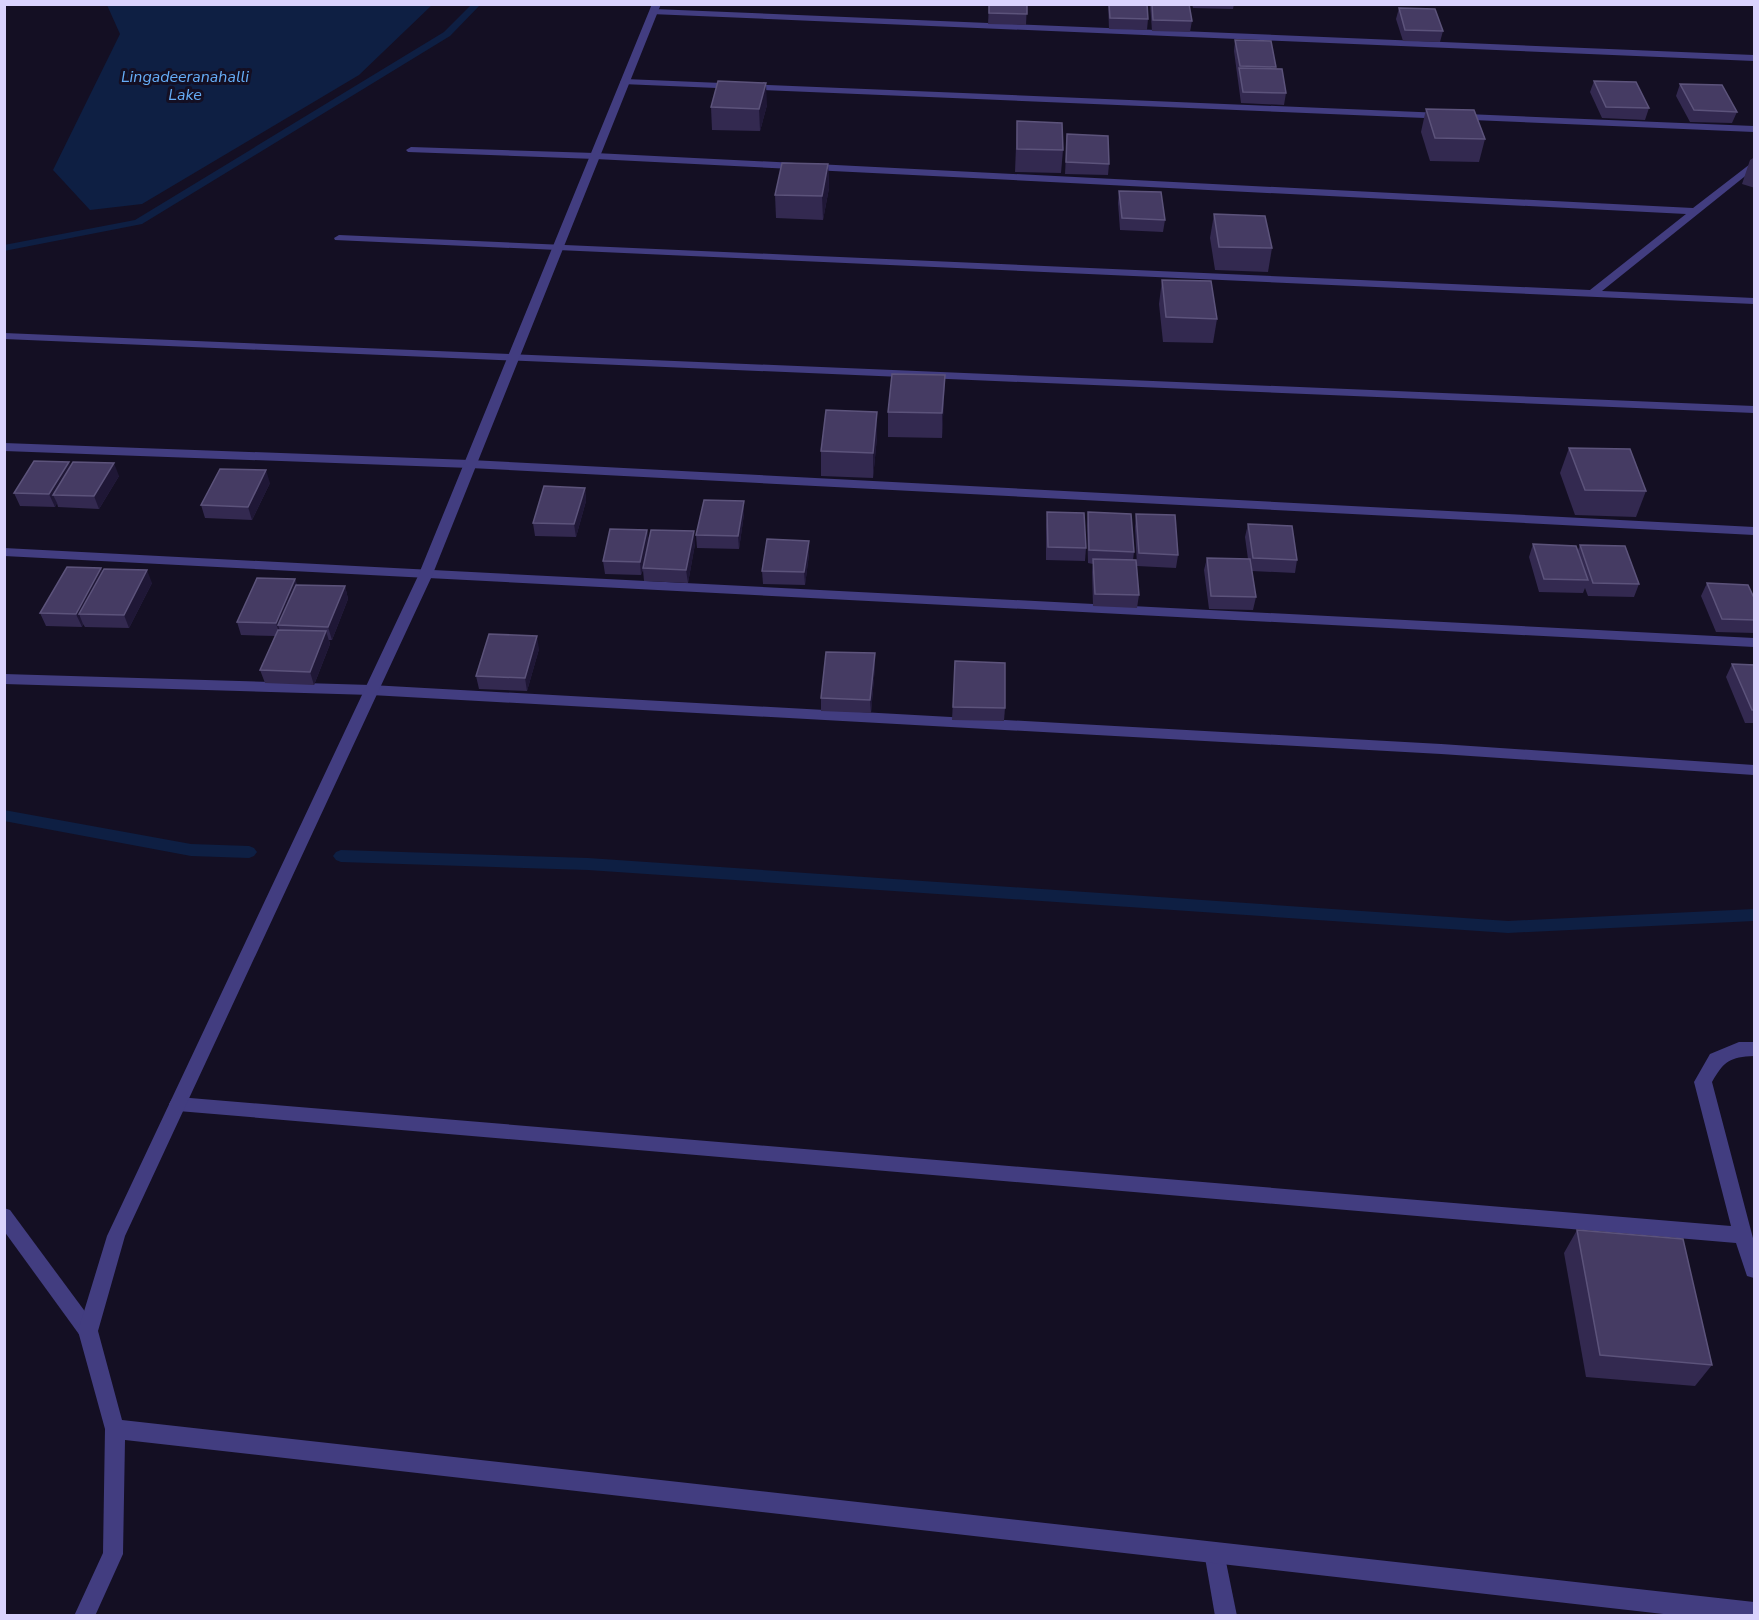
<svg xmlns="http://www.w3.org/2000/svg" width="1759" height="1620" font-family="'Nunito Sans',sans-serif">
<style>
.water{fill:#0e1f43}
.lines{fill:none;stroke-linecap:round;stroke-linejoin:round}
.stream{fill:#0e1f43;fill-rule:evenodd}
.minor{fill:#423d80;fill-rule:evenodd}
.tertiary{fill:#423d80;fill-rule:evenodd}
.wall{fill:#332950}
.shaded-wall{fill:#1f1736}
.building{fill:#453b63;stroke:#5c537b;stroke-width:1.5}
.labels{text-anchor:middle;stroke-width:6;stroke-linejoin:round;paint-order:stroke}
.far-water-label{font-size:16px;font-style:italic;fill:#66aef8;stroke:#140f23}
</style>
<rect width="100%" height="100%" fill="#140f23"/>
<!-- water -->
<path class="water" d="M 107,5 L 432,5 L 359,75 L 142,204 L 90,210 L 53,170 L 120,34 Z"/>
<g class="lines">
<!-- stream -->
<g class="stream">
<path d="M 472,4 L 481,4 L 450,36 L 142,224 L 4,251 L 4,245 L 135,220 L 444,32 Z"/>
<path d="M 4,810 L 191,844 L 249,846 L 254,848 L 257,852 L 254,856 L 249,858 L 191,856 L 4,821 Z"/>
<path d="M 341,850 L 588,858 L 1508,921 L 1754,909 L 1754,921 L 1508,933 L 588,870 L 341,862 L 336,860 L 333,856 L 336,852 Z"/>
</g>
<!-- minor -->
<g class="minor">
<path d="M 654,9 L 1754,55 L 1754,61 L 651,14 L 650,12 Z"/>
<path d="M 625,79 L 1754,126 L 1754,132 L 622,84 L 620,82 Z"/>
<path d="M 411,147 L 595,153 L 1693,208 L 1754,161 L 1754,169 L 1602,291 L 1754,298 L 1754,304 L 335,240 L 334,238 L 339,235 L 1590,290 L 1686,214 L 595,159 L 408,152 L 406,150 Z"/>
<path d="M 4,333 L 1754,406 L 1754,413 L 4,339 Z"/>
<path d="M 4,443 L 470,460 L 1754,527 L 1754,535 L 470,468 L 4,451 Z"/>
<path d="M 4,548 L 1754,638 L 1754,647 L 4,556 Z"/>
<path d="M 4,674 L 371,685 L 1441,744 L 1754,765 L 1754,775 L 1441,754 L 371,695 L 4,684 Z"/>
<path d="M 1739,1042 L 1754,1042 L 1754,1056 C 1730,1057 1724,1061 1712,1082 L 1754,1242 L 1754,1278 L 1747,1276 L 1736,1243 L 178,1111 L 172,1109 L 169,1104 L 172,1099 L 178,1097 L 1731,1226 L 1694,1082 L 1710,1054 Z"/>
<path d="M 4,1208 L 10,1210 L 95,1325 L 98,1331 L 95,1337 L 88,1340 L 81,1337 L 4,1231 Z"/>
<path d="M 1214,1542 L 1221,1545 L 1224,1552 L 1237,1616 L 1215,1616 L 1204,1552 L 1207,1545 Z"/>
</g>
<!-- tertiary -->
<path class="tertiary" d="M 652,4 L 661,4 L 432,576 L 125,1236 L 98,1331 L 122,1420 L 1754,1602 L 1754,1616 L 1681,1616 L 125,1440 L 123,1554 L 95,1616 L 74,1616 L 103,1553 L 105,1429 L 78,1331 L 107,1236 L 418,576 Z"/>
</g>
<!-- wall -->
<g class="wall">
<path d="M 989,4 L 1027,4 L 1026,25 L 988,24 Z"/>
<path d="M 1108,4 L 1147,4 L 1148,19 L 1147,30 L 1109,29 Z"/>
<path d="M 1150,4 L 1189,4 L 1192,21 L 1190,32 L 1152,31 Z"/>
<path d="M 1192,4 L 1234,4 L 1233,9 L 1193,8 Z"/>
<path d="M 1399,8 L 1443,31 L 1440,42 L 1403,41 L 1396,19 Z"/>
<path d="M 1235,40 L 1276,67 L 1276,69 L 1286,93 L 1284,105 L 1241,103 L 1234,51 Z"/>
<path d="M 1594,81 L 1649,108 L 1645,120 L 1602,118 L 1590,92 Z"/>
<path d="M 1680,84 L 1737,112 L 1732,123 L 1690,122 L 1676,96 Z"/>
<path d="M 767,105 L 760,131 L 712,130 L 711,107 Z"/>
<path d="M 1426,109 L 1485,139 L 1479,162 L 1430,161 L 1421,132 Z"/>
<path d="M 1017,121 L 1063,150 L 1061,173 L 1015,172 Z"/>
<path d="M 1067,134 L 1109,164 L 1108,175 L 1065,174 Z"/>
<path d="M 1755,157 L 1755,188 L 1742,184 L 1750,160 Z"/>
<path d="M 828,164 L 829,188 L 823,220 L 776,218 L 775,195 Z"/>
<path d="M 1119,191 L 1165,220 L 1163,232 L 1120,230 L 1118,203 Z"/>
<path d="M 1214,214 L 1272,248 L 1268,272 L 1215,270 L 1210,238 Z"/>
<path d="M 1162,280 L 1217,319 L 1213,343 L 1163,342 L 1159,304 Z"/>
<path d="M 945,375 L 942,438 L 888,437 L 888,412 Z"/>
<path d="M 877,412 L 877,437 L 873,478 L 821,476 L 821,451 Z"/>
<path d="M 1569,448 L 1646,491 L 1636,517 L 1575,515 L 1560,473 Z"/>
<path d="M 70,466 L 119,476 L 99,509 L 58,507 L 57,503 L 55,507 L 20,506 L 14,493 Z"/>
<path d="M 270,483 L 252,520 L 205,518 L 201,505 Z"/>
<path d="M 585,488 L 586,501 L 576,537 L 535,536 L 533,523 Z"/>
<path d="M 1047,512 L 1086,548 L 1085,561 L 1046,560 L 1046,525 Z"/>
<path d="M 1088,512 L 1134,552 L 1133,560 L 1139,595 L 1137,608 L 1093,606 L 1092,572 L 1093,564 L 1088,563 L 1087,525 Z"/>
<path d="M 744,514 L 739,549 L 697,548 L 696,535 Z"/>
<path d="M 1136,514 L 1178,555 L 1176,568 L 1137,566 L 1135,527 Z"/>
<path d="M 1248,524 L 1297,560 L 1295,573 L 1252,571 L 1256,597 L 1253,610 L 1209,609 L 1204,570 L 1207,558 L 1248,559 L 1245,537 Z"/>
<path d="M 647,530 L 649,541 L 695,544 L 688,583 L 644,581 L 643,570 L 641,575 L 605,574 L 603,561 Z"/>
<path d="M 809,541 L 809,554 L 805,585 L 763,584 L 762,571 Z"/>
<path d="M 1533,544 L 1578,550 L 1580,545 L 1639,584 L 1634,597 L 1588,596 L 1585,588 L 1583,593 L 1539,592 L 1529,557 Z"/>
<path d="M 101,568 L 103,571 L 152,583 L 129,628 L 85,627 L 83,624 L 82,627 L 46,626 L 40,613 Z"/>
<path d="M 295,579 L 297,585 L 345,586 L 348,599 L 332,640 L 329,640 L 330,644 L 314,685 L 265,683 L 260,670 L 275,636 L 241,635 L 237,622 Z"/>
<path d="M 1707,583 L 1755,600 L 1755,633 L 1716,632 L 1701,596 Z"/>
<path d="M 539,649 L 527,691 L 479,689 L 476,676 Z"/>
<path d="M 875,653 L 875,666 L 871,713 L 821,711 L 821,698 Z"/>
<path d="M 955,661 L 1005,708 L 1004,721 L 952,720 Z"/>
<path d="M 1732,664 L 1755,665 L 1755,723 L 1745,723 L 1726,677 Z"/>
<path d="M 1577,1230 L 1712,1365 L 1695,1386 L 1586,1377 L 1564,1253 Z"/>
</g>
<!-- shaded-wall -->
<g class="shaded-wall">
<path d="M 766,83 L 767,105 L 760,131 L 759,109 Z"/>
<path d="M 828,164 L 829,188 L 823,220 L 822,196 Z"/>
<path d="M 945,375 L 944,400 L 942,438 L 942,413 Z"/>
<path d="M 877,412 L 877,437 L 873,478 L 873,453 Z"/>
<path d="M 69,462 L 74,475 L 53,495 L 57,503 L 55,507 L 49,494 Z"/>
<path d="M 114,463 L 119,476 L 99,509 L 94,496 Z"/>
<path d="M 266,470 L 270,483 L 252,520 L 248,507 Z"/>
<path d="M 585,488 L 586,501 L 576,537 L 574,524 Z"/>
<path d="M 744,501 L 744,514 L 739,549 L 738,536 Z"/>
<path d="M 647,530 L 649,543 L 641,575 L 640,562 Z"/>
<path d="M 694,531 L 695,544 L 688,583 L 686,570 Z"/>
<path d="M 809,541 L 809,554 L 805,585 L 804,572 Z"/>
<path d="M 101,568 L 107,581 L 79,614 L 83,624 L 82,627 L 76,614 Z"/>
<path d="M 147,570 L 152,583 L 129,628 L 124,615 Z"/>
<path d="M 295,579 L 299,592 L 278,625 L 281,634 L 280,636 L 276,623 Z"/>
<path d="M 345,586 L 348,599 L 332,640 L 328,627 Z"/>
<path d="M 326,631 L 330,644 L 314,685 L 310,672 Z"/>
<path d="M 537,636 L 539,649 L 527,691 L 525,678 Z"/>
<path d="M 875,653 L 875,666 L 871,713 L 870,700 Z"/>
</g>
<!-- building -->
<g class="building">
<path d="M 989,4 L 1027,4 L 1027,14 L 989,13 Z"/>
<path d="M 1109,4 L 1147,4 L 1148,19 L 1110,18 Z"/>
<path d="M 1152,4 L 1189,4 L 1192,21 L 1153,20 Z"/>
<path d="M 1399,8 L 1435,9 L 1443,31 L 1405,30 Z"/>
<path d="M 1235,40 L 1271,41 L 1276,67 L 1240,66 Z"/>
<path d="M 1239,68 L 1282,69 L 1286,93 L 1243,92 Z"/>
<path d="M 718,81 L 766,83 L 759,109 L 711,107 Z"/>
<path d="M 1594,81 L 1636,82 L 1649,108 L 1606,107 Z"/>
<path d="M 1680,84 L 1722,85 L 1737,112 L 1694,110 Z"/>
<path d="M 1426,109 L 1474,110 L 1485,139 L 1435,138 Z"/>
<path d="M 1017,121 L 1062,123 L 1063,150 L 1017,149 Z"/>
<path d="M 1067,134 L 1108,136 L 1109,164 L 1066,162 Z"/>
<path d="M 782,163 L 828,164 L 822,196 L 775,195 Z"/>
<path d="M 1119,191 L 1161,192 L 1165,220 L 1122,218 Z"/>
<path d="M 1214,214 L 1265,216 L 1272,248 L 1219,247 Z"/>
<path d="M 1162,280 L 1211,281 L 1217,319 L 1166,317 Z"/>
<path d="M 892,374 L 945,375 L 942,413 L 888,412 Z"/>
<path d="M 826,410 L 877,412 L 873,453 L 821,451 Z"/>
<path d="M 1569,448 L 1630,449 L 1646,491 L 1585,490 Z"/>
<path d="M 34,461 L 69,462 L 49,494 L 14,493 Z"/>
<path d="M 73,462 L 114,463 L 94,496 L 53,495 Z"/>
<path d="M 220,469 L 266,470 L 248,507 L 201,505 Z"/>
<path d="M 544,486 L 585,488 L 574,524 L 533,523 Z"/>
<path d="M 704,500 L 744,501 L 738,536 L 696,535 Z"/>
<path d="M 1047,512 L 1084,513 L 1086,548 L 1048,547 Z"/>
<path d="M 1088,512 L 1131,514 L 1134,552 L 1089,550 Z"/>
<path d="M 1136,514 L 1175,515 L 1178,555 L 1139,553 Z"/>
<path d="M 1248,524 L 1292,526 L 1297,560 L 1253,558 Z"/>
<path d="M 610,529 L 647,530 L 640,562 L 603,561 Z"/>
<path d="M 651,530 L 694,531 L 686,570 L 643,568 Z"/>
<path d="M 767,539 L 809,541 L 804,572 L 762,571 Z"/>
<path d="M 1533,544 L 1576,546 L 1588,580 L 1544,579 Z"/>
<path d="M 1580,545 L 1625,546 L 1639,584 L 1593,583 Z"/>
<path d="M 1207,558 L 1250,559 L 1256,597 L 1211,596 Z"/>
<path d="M 1093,559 L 1136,560 L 1139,595 L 1095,594 Z"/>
<path d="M 67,567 L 101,568 L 76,614 L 40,613 Z"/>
<path d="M 104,569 L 147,570 L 124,615 L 79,614 Z"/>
<path d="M 257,578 L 295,579 L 276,623 L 237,622 Z"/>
<path d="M 1707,583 L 1748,585 L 1755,600 L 1755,620 L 1722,619 Z"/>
<path d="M 296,585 L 345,586 L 328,627 L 278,625 Z"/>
<path d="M 278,630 L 326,631 L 310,672 L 260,670 Z"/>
<path d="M 489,634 L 537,636 L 525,678 L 476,676 Z"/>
<path d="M 826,652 L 875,653 L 870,700 L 821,698 Z"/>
<path d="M 955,661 L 1005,663 L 1005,708 L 953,707 Z"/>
<path d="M 1732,664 L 1755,665 L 1755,710 L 1752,710 Z"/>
<path d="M 1577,1230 L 1683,1239 L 1712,1365 L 1600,1355 Z"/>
</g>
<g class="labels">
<!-- far-water labels -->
<g class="far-water-label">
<text x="185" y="82">Lingadeeranahalli<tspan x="185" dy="18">Lake</tspan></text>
</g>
</g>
<!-- border -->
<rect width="1759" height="1620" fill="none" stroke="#dad3fd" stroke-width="12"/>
</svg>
